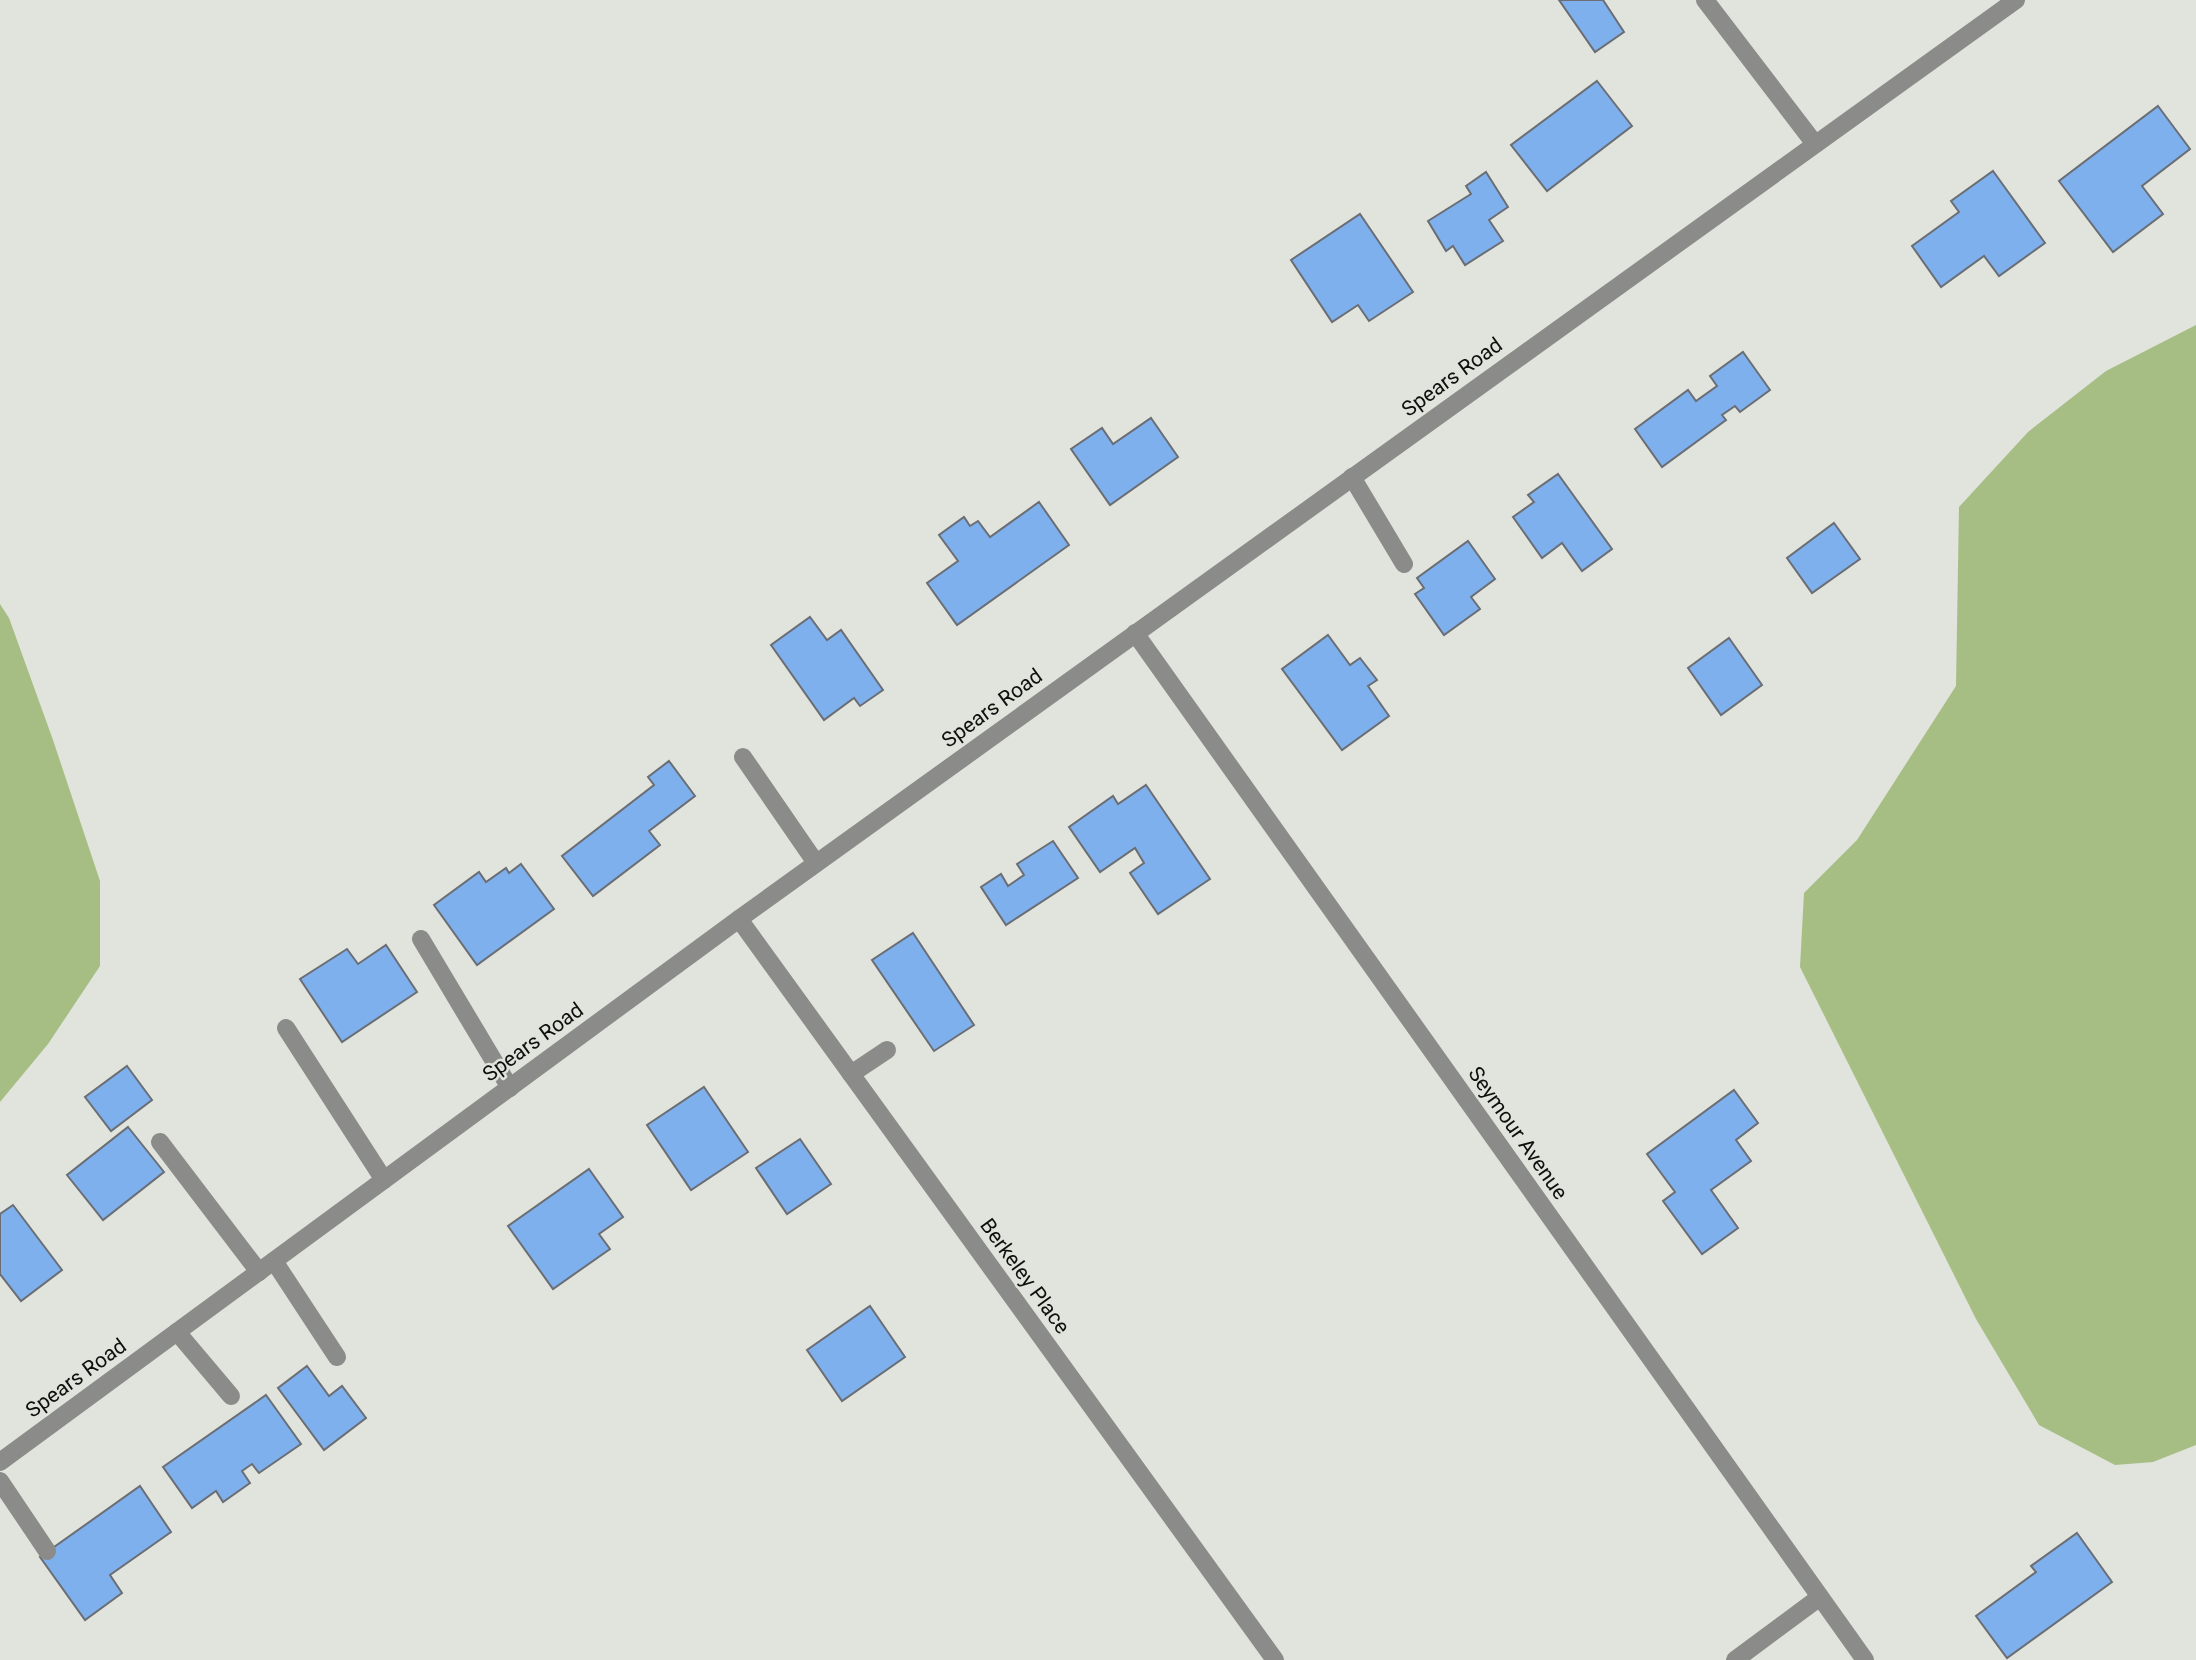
<svg xmlns="http://www.w3.org/2000/svg" width="2196" height="1660" font-family="Roboto,sans-serif">
<style>
.green{fill:#a6be84}
.building{fill:#7fb0ee;stroke:#6a6e74;stroke-width:2}
.lines{fill:none;stroke-linecap:round;stroke-linejoin:round}
.lane{stroke:#8b8c89;stroke-width:18}
.street{stroke:#8b8c89;stroke-width:18}
.labels{text-anchor:middle;stroke-width:5;stroke-linejoin:round;paint-order:stroke}
.street-label{font-size:21px;fill:#0f100e;stroke:#e0e4dc}
</style>
<rect width="100%" height="100%" fill="#e0e4dc"/>
<!-- green -->
<g class="green">
<path d="M 2196,325 L 2196,1445 L 2153,1462 L 2115,1465 L 2039,1425 L 1976,1319 L 1800,967 L 1804,893 L 1857,840 L 1956,686 L 1959,507 L 2028,432 L 2106,371 Z"/>
<path d="M 0,604 L 9,618 L 53,740 L 100,881 L 100,966 L 48,1044 L 0,1102 Z"/>
</g>
<!-- building -->
<g class="building">
<path d="M 1559,0 L 1603,0 L 1624,32 L 1595,52 Z"/>
<path d="M 1597,81 L 1632,126 L 1547,191 L 1511,145 Z"/>
<path d="M 2158,106 L 2190,149 L 2142,186 L 2163,214 L 2113,252 L 2059,181 Z"/>
<path d="M 1993,171 L 2045,243 L 1999,276 L 1984,256 L 1941,287 L 1912,246 L 1959,212 L 1951,201 Z"/>
<path d="M 1486,172 L 1508,207 L 1489,220 L 1503,241 L 1465,265 L 1453,246 L 1446,251 L 1428,221 L 1471,194 L 1466,186 Z"/>
<path d="M 1360,214 L 1413,292 L 1369,321 L 1358,305 L 1332,322 L 1291,260 Z"/>
<path d="M 1743,352 L 1770,390 L 1740,412 L 1735,406 L 1722,415 L 1726,420 L 1662,467 L 1635,429 L 1688,390 L 1696,401 L 1717,386 L 1710,376 Z"/>
<path d="M 1151,418 L 1178,457 L 1110,505 L 1071,449 L 1102,428 L 1113,444 Z"/>
<path d="M 1558,474 L 1612,549 L 1582,571 L 1562,543 L 1542,558 L 1513,517 L 1534,502 L 1528,495 Z"/>
<path d="M 1039,502 L 1069,545 L 957,625 L 927,583 L 958,561 L 939,535 L 964,517 L 970,526 L 978,521 L 990,537 Z"/>
<path d="M 1834,523 L 1860,559 L 1812,593 L 1787,558 Z"/>
<path d="M 1468,541 L 1495,579 L 1471,597 L 1480,609 L 1444,635 L 1415,594 L 1424,588 L 1417,578 Z"/>
<path d="M 810,617 L 827,640 L 841,630 L 883,690 L 860,706 L 854,698 L 824,720 L 771,645 Z"/>
<path d="M 1328,635 L 1350,665 L 1360,658 L 1377,680 L 1368,686 L 1389,716 L 1342,750 L 1282,669 Z"/>
<path d="M 1729,638 L 1762,685 L 1721,715 L 1688,668 Z"/>
<path d="M 669,761 L 695,796 L 649,831 L 660,845 L 593,896 L 562,856 L 654,785 L 648,777 Z"/>
<path d="M 1146,785 L 1210,879 L 1158,914 L 1130,873 L 1144,863 L 1135,848 L 1100,872 L 1069,827 L 1113,796 L 1118,804 Z"/>
<path d="M 1053,841 L 1078,878 L 1006,925 L 981,887 L 1001,874 L 1008,886 L 1024,875 L 1017,864 Z"/>
<path d="M 521,864 L 554,909 L 477,965 L 434,905 L 479,872 L 486,882 L 506,868 L 509,873 Z"/>
<path d="M 913,933 L 974,1025 L 934,1051 L 872,960 Z"/>
<path d="M 386,945 L 417,992 L 342,1042 L 300,979 L 347,949 L 358,964 Z"/>
<path d="M 127,1066 L 152,1100 L 111,1131 L 85,1097 Z"/>
<path d="M 704,1087 L 748,1152 L 691,1190 L 647,1125 Z"/>
<path d="M 1734,1090 L 1758,1123 L 1736,1140 L 1751,1161 L 1711,1190 L 1738,1228 L 1702,1254 L 1663,1201 L 1675,1192 L 1647,1154 Z"/>
<path d="M 128,1127 L 164,1172 L 103,1220 L 67,1175 Z"/>
<path d="M 800,1139 L 831,1184 L 787,1214 L 756,1168 Z"/>
<path d="M 589,1169 L 623,1217 L 599,1234 L 610,1249 L 553,1289 L 508,1226 Z"/>
<path d="M 13,1205 L 62,1270 L 21,1301 L 0,1274 L 0,1214 Z"/>
<path d="M 870,1306 L 905,1357 L 842,1401 L 807,1350 Z"/>
<path d="M 307,1366 L 329,1396 L 342,1386 L 366,1418 L 324,1450 L 278,1388 Z"/>
<path d="M 266,1395 L 301,1444 L 259,1473 L 252,1464 L 242,1471 L 250,1483 L 223,1502 L 216,1491 L 192,1508 L 163,1467 Z"/>
<path d="M 140,1486 L 171,1532 L 110,1575 L 122,1593 L 85,1620 L 40,1557 Z"/>
<path d="M 2077,1533 L 2112,1582 L 2007,1658 L 1976,1616 L 2036,1572 L 2031,1566 Z"/>
</g>
<g class="lines">
<!-- lane -->
<g class="lane">
<path d="M 1352,477 L 1404,564"/>
<path d="M 743,757 L 816,863"/>
<path d="M 421,939 L 510,1088"/>
<path d="M 286,1028 L 384,1180"/>
<path d="M 851,1074 L 887,1050"/>
<path d="M 160,1142 L 259,1272"/>
<path d="M 274,1261 L 337,1357"/>
<path d="M 177,1332 L 231,1396"/>
<path d="M 0,1481 L 47,1551"/>
</g>
<!-- street -->
<g class="street">
<path d="M 1705,0 L 1815,144"/>
<path d="M 1135,633 L 1865,1660"/>
<path d="M 739,919 L 1275,1660"/>
<path d="M 0,1462 L 739,919 L 2016,0"/>
<path d="M 1735,1660 L 1820,1597"/>
</g>
</g>
<g class="labels">
<!-- street labels -->
<g class="street-label">
<text transform="translate(1452 377) rotate(-36)" y="7">Spears Road</text>
<text transform="translate(992 708) rotate(-36)" y="7">Spears Road</text>
<text transform="translate(533 1042) rotate(-36)" y="7">Spears Road</text>
<text transform="translate(1518 1133) rotate(55)" y="7">Seymour Avenue</text>
<text transform="translate(1025 1276) rotate(54)" y="7">Berkeley Place</text>
<text transform="translate(76 1378) rotate(-36)" y="7">Spears Road</text>
</g>
</g>
</svg>
